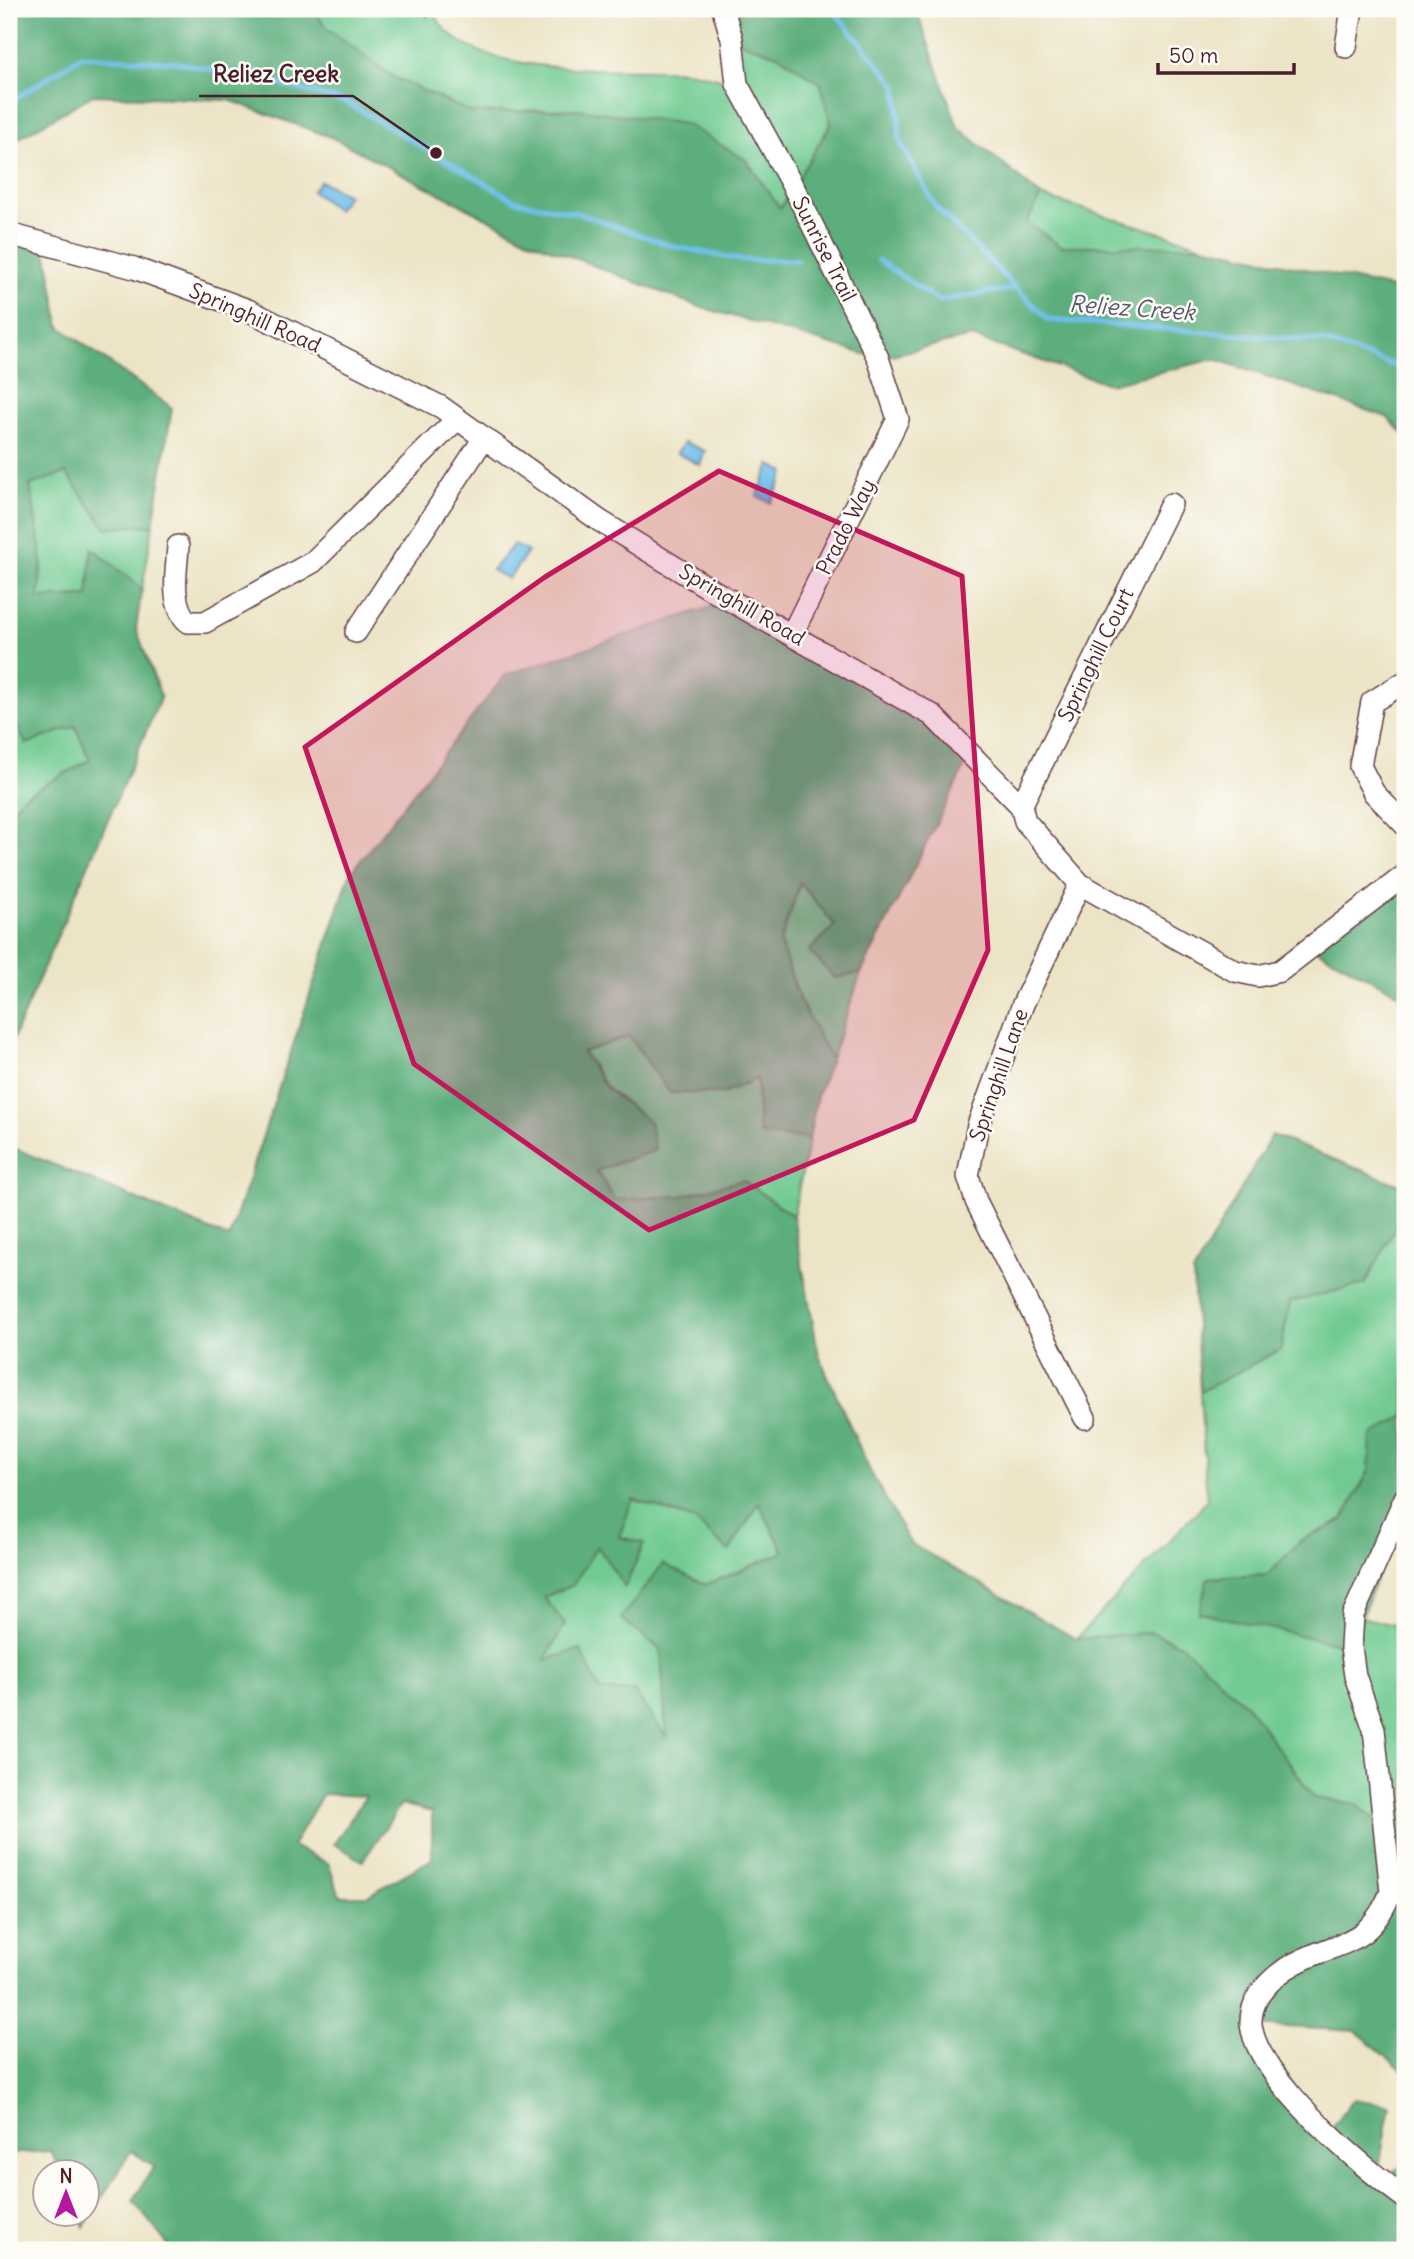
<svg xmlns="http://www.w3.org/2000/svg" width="1414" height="2259" font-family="Delius,sans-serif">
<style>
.green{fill:#70ca91;stroke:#5d745e;stroke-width:2}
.forest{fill:#5cae7b;stroke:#536653;stroke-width:2;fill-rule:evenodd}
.water{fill:#6fbfea;stroke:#5c6f8a;stroke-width:2}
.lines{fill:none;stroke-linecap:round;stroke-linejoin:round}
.stream{stroke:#6fbfea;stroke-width:5}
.minor-casing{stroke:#623d42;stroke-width:24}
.path{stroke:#623d42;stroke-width:3.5;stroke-dasharray:5 5;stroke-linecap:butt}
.minor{stroke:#fff;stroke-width:21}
.marked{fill:#c2185b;fill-opacity:0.2;stroke:#c2185b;stroke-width:5;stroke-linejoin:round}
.labels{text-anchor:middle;stroke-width:5;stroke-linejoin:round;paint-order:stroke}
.street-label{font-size:21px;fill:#4a1f2b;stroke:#fdfcf7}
.water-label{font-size:23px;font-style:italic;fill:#57576e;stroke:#fdfcf7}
.leader{fill:none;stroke:#4a1f2b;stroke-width:2.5}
.callout-dot{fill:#4a1f2b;stroke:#fdfcf7;stroke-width:2.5}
.callout-label{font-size:23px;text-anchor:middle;font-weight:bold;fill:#4a1f2b;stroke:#fdfcf7;stroke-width:5;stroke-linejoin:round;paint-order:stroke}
</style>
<rect width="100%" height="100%" fill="#fdfcf7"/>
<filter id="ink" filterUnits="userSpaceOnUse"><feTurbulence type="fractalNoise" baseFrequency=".0143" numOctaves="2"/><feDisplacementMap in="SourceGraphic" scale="14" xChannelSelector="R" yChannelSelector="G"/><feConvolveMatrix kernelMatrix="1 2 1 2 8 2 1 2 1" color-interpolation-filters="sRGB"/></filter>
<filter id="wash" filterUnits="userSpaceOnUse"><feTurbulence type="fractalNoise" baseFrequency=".00686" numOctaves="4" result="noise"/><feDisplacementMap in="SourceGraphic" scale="28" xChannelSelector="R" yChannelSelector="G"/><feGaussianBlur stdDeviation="1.57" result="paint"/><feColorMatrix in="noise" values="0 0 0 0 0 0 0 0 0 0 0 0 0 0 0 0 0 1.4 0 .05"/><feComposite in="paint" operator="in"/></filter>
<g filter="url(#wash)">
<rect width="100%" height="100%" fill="#ece4c6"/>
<!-- green -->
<g class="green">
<path d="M 312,9 L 433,9 C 459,83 621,66 685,71 C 702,73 720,79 737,84 L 732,39 L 780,56 L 821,83 L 831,124 L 780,209 L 746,160 L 577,109 L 472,113 L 393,77 L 327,28 Z"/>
<path d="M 1041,196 L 1203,246 L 1060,246 L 1026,222 Z"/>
<path d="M 66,472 L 106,528 L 153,525 L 142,589 L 92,549 L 88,596 L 38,598 L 42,561 L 30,485 Z"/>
<path d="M 9,712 L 27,744 L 75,726 L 90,760 L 22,797 L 9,815 Z"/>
<path d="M 800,882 L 835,925 L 810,951 L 835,977 L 861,973 L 831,1059 L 800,1001 L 780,943 Z"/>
<path d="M 629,1036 L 724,1093 L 757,1078 L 759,1133 L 809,1139 L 793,1216 L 743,1180 L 681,1196 L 615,1200 L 596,1170 L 655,1150 L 650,1122 L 607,1089 L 583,1052 Z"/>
<path d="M 1405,1209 L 1405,1416 L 1371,1436 L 1369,1471 L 1343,1520 L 1300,1541 L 1268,1575 L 1208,1578 L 1199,1612 L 1351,1647 L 1353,1615 L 1405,1628 L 1405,1840 L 1355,1804 L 1314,1798 L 1290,1763 L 1076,1639 L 1207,1501 L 1200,1392 L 1281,1349 L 1290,1302 L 1365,1284 Z"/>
<path d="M 632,1499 L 694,1520 L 729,1551 L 759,1503 L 785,1553 L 621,1618 L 661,1650 L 667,1739 L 600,1691 L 544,1660 L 565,1624 L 544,1597 L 573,1585 L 598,1545 L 624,1587 L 644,1544 L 619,1537 Z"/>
</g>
<!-- forest -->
<g class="forest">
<path d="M 9,9 L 312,9 L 327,28 L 393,77 L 472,113 L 577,109 L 686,124 L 746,160 L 780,208 L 831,124 L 821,84 L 780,56 L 732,39 L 723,9 L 916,9 L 958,127 L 1041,196 L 1027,222 L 1060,246 L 1203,246 L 1405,291 L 1405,436 L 1387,417 L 1215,359 L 1109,384 L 972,337 L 878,358 L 697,306 L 529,240 L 333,138 L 229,100 L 93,95 L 9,144 Z"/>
<path d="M 9,234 L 45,244 L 60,327 L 172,408 L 153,525 L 106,528 L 66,473 L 30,485 L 42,561 L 38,598 L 88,596 L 92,548 L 142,589 L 136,628 L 161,697 L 9,1048 L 9,815 L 22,797 L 90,760 L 75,726 L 26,744 L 9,712 Z"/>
<path d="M 740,597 L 899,694 L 971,755 L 861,973 L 835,978 L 809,951 L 835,925 L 800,883 L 780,943 L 800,1001 L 831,1059 L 817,1096 L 809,1139 L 759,1134 L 757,1078 L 724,1093 L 670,1093 L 629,1036 L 583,1052 L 607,1089 L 650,1122 L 655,1150 L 596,1171 L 615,1200 L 681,1196 L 743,1180 L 793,1216 L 819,1356 L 869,1469 L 910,1543 L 1076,1639 L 1151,1632 L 1182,1645 L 1249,1708 L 1314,1798 L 1355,1804 L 1405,1841 L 1405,2072 L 1356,2031 L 1252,2025 L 1327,2135 L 1353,2099 L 1390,2105 L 1377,2177 L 1405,2166 L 1405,2250 L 172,2250 L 133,2201 L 154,2166 L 131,2151 L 84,2227 L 78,2214 L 88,2214 L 88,2172 L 60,2171 L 51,2151 L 9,2154 L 9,1155 L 14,1148 L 229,1238 L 350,874 L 505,675 ZM 633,1499 L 694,1520 L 729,1551 L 759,1503 L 784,1552 L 706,1585 L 663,1564 L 621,1618 L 661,1650 L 666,1737 L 634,1691 L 600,1691 L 580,1649 L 545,1660 L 565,1624 L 544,1597 L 573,1585 L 597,1546 L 625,1587 L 644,1543 L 619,1537 ZM 323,1794 L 366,1796 L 334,1844 L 363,1861 L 401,1804 L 432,1812 L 432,1859 L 367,1896 L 340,1896 L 328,1863 L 292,1846 Z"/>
<path d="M 1405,875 L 1405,997 L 1311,947 Z"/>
<path d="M 1272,1135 L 1405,1187 L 1405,1209 L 1365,1284 L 1290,1302 L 1281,1349 L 1200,1392 L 1193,1273 Z"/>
<path d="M 1405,1416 L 1405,1498 L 1351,1647 L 1199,1612 L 1208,1578 L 1268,1575 L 1300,1541 L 1343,1520 L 1369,1471 L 1371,1436 Z"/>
</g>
<!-- water -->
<g class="water">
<path d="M 320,181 L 348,195 L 337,210 L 312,191 Z"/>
<path d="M 684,442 L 705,451 L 700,465 L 677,453 Z"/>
<path d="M 770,465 L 785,472 L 771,503 L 757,496 Z"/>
<path d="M 514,544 L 528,552 L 508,579 L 492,570 Z"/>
</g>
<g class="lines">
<!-- stream -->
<g class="stream">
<path d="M 832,9 L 897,86 L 900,142 L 935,206 L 1016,288"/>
<path d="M 9,103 L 81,56 L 175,62 L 269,81 L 346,102 L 516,201 L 581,214 L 672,246 L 741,260 L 797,260"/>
<path d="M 878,260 L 938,301 L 1016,288 L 1049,320 L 1323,341 L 1405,369"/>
</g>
</g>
</g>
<g filter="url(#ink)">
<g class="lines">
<!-- minor casing -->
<g class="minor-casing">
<g id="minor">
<path d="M 723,9 L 732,39 L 737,84 L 797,194 L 878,358 L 898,419 L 792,634"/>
<path d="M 1346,47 L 1352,9"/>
<path d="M 9,234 L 134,268 L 248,310 L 441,407 L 600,521 L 712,590 L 932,715 L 1021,806 L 1025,821 L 1080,884 L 1235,971 L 1258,976 L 1280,971 L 1405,875"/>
<path d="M 178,546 C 177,569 169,604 188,622 L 205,622 L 313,562 L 457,419"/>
<path d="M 356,632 L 484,438"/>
<path d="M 1403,683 L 1372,702 L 1360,766 L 1374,793 L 1405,825"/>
<path d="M 1021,806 L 1171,504"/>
<path d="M 1080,884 L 1023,1004 L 978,1125 L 968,1176 L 976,1201 L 1085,1418"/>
<path d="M 1405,1498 L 1353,1615 L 1351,1647 L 1355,1676 L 1374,1729 L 1391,1892 C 1366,1953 1333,1939 1287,1968 C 1268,1981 1250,1999 1251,2024 C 1256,2077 1363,2168 1405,2198"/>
</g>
</g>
<!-- path -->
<path class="path" d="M 386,9 L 435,16"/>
<!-- minor -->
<use href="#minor" class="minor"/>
</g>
</g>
<!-- marked area -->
<path class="marked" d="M 719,471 L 962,576 L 988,950 L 914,1120 L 649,1230 L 414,1064 L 305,747 L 545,577 Z"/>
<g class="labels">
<!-- street labels -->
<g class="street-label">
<text transform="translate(824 249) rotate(63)" y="7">Sunrise Trail</text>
<text transform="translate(255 318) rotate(24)" y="7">Springhill Road</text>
<text transform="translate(846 527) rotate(-63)" y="7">Prado Way</text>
<text transform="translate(742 605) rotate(30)" y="7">Springhill Road</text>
<text transform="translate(1096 655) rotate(-64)" y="7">Springhill Court</text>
<text transform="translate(999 1075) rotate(-71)" y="7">Springhill Lane</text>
</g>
<!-- water labels -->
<g class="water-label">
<text transform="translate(1132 308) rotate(4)" y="8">Reliez Creek</text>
</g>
</g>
<!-- callouts -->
<path class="leader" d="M436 153L353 96H199"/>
<circle class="callout-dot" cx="436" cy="153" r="7"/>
<g class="callout-label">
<text x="276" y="82">Reliez Creek</text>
</g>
<!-- margin -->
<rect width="1414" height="2259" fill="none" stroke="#fdfcf7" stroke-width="35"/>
<!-- north arrow -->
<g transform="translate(66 2193)"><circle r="33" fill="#fdfcf7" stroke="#b5a4a5" stroke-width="2"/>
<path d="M0-5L12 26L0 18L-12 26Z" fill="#b5179e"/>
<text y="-10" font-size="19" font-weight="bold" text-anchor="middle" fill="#4a1f2b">N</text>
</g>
<!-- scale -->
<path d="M1158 63v10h136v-10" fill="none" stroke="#4a1f2b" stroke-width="3.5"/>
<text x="1169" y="63" font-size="21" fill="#4a1f2b" stroke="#fdfcf7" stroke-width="5" paint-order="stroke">50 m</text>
</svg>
